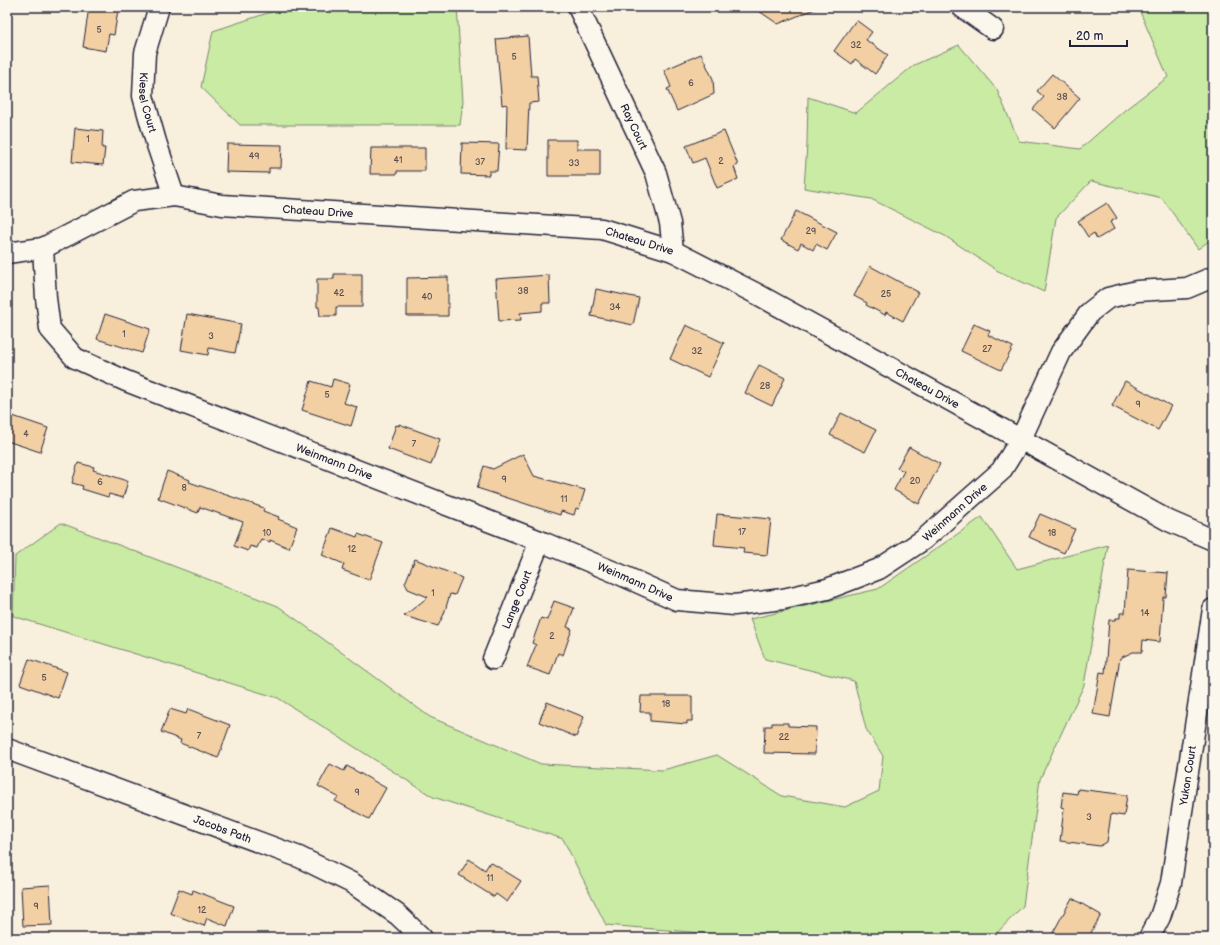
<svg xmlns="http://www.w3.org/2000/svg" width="1220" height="945" font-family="'Balsamiq Sans',sans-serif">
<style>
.green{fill:#c9eba3;stroke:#76866f}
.building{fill:#f3d0a3;stroke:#22223b}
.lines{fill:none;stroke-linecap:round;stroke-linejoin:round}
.street-casing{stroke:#22223b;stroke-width:23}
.street{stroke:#fbf7ec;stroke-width:20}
.labels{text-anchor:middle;stroke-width:3.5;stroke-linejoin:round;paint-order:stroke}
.number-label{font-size:9px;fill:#564e55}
.street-label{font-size:11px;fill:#22223b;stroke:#fbf7ec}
</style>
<rect width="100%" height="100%" fill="#f9efdd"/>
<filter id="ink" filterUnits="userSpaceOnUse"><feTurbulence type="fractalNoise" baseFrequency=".025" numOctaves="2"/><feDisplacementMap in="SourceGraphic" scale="8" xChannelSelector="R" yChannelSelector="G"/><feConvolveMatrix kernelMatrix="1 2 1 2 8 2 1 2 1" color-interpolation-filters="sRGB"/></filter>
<g filter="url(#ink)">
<!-- green -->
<g class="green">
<path d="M 286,7 L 457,7 L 463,102 L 460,125 L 240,125 L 201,87 L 213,31 Z"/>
<path d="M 1138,7 L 1213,7 L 1213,238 L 1198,249 L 1162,198 L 1091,181 L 1056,218 L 1044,292 L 998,271 L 945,236 L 871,199 L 804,188 L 807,145 L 808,97 L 856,113 L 914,65 L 959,45 L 997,90 L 1019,141 L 1080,149 L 1126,109 L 1168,77 Z"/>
<path d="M 982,517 L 1017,569 L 1108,545 L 1084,685 L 1040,779 L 1023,906 L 992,938 L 720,938 L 714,934 L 606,925 L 563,839 L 433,797 L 278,698 L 13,616 L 15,556 L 61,523 L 278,606 L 430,717 L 541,764 L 663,770 L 717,755 L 782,796 L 845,807 L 879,791 L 883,756 L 866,729 L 854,681 L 765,659 L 750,619 L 878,589 Z"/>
</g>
<!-- building -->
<g class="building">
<path d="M 89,7 L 118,10 L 114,35 L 109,34 L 106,51 L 83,47 Z"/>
<path d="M 753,7 L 817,7 L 817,8 L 778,24 Z"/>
<path d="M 856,20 L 872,32 L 866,40 L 888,55 L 875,74 L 855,59 L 852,64 L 834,51 Z"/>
<path d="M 528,36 L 531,76 L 537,76 L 539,102 L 529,103 L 527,150 L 506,149 L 507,104 L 502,105 L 496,39 Z"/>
<path d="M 701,54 L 713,79 L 714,94 L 677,111 L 667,89 L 671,87 L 664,70 Z"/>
<path d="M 1052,74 L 1080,98 L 1055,128 L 1033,109 L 1044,97 L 1037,91 Z"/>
<path d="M 75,128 L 103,131 L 102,148 L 105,148 L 103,165 L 72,162 Z"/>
<path d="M 724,131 L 738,165 L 734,167 L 738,179 L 717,188 L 705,158 L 693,163 L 686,146 Z"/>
<path d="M 548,140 L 577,140 L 577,149 L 600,149 L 600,176 L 548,176 Z"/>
<path d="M 462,143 L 499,144 L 497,171 L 489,171 L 489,175 L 461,174 Z"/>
<path d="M 227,144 L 282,145 L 281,168 L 269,168 L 269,173 L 226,172 Z"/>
<path d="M 371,148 L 425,148 L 425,171 L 397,171 L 397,174 L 370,174 Z"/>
<path d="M 1107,203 L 1117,218 L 1110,222 L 1114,229 L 1097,239 L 1094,233 L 1088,237 L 1078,221 Z"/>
<path d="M 796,211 L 837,232 L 827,250 L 816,244 L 813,250 L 801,243 L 798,249 L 781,240 Z"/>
<path d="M 870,266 L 918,292 L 903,321 L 886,312 L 885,315 L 866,305 L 867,303 L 854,296 Z"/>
<path d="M 334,274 L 362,274 L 362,307 L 336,307 L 336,316 L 320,316 L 319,307 L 317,307 L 317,279 L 334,279 Z"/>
<path d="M 549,275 L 550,303 L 542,303 L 542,311 L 520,313 L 521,320 L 499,321 L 496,279 Z"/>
<path d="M 448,277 L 448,316 L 407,316 L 407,278 Z"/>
<path d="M 596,289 L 639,298 L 633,325 L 591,316 Z"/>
<path d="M 105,314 L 150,329 L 142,353 L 97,339 Z"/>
<path d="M 187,314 L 241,324 L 235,353 L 209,348 L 208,355 L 181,350 Z"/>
<path d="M 974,324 L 990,331 L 988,335 L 1013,347 L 1001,370 L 961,351 Z"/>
<path d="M 686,325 L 724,343 L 708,377 L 670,359 Z"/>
<path d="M 759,365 L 785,378 L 772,406 L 745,393 Z"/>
<path d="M 333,379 L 350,384 L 344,403 L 357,407 L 351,426 L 302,410 L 311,381 L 331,387 Z"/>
<path d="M 1125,381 L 1171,406 L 1158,430 L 1112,406 Z"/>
<path d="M 841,413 L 876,430 L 865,452 L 830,435 Z"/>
<path d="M 7,414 L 48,428 L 40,452 L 7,441 Z"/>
<path d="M 399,424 L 440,439 L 431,465 L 388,449 L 396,425 L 399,426 Z"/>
<path d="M 909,447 L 940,464 L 919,504 L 894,490 L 904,471 L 897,468 Z"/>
<path d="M 523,454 L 534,476 L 585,490 L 579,509 L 576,508 L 574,515 L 561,511 L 560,515 L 477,488 L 484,466 L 493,469 Z"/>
<path d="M 78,463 L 94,467 L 93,470 L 128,481 L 123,498 L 109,494 L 108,497 L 82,489 L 83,486 L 72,483 Z"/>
<path d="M 167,471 L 190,480 L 189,482 L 264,508 L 263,511 L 279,517 L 278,519 L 297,527 L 289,548 L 270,540 L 270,542 L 261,539 L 257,548 L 250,546 L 248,551 L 234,546 L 243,522 L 200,507 L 198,513 L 158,498 Z"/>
<path d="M 717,514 L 771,519 L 767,555 L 743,553 L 744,548 L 714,545 Z"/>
<path d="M 1040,514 L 1075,529 L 1064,553 L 1029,537 Z"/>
<path d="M 332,528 L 357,537 L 358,534 L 383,543 L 369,580 L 342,570 L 344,564 L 322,555 Z"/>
<path d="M 415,559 L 455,575 L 456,574 L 455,575 L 462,578 L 455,595 L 450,594 L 444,614 L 438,626 L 404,616 L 428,597 L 408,589 L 405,583 Z"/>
<path d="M 1128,570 L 1168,573 L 1166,597 L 1163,597 L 1160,642 L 1143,640 L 1142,652 L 1133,652 L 1120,658 L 1110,717 L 1093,714 L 1100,672 L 1105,673 L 1109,620 L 1115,620 L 1116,618 L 1120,618 L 1120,613 L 1125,613 Z"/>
<path d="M 554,601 L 574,608 L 567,627 L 572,629 L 563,655 L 558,653 L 550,675 L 527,667 L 536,645 L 532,643 L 541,618 L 547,620 Z"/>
<path d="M 29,659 L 67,672 L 58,698 L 20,684 Z"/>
<path d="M 641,696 L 692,696 L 692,721 L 687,721 L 687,724 L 650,721 L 650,712 L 640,712 Z"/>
<path d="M 547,702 L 584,717 L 576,737 L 539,722 Z"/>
<path d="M 170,709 L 186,714 L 188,709 L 230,725 L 218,758 L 180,743 L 181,740 L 161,732 Z"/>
<path d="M 772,723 L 788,723 L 788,726 L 816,727 L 815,754 L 764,753 L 765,726 L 772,726 Z"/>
<path d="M 330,764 L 344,771 L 347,766 L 386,788 L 369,819 L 335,801 L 338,797 L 318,786 Z"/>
<path d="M 1078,789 L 1127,795 L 1124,816 L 1111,814 L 1107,842 L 1100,846 L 1060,841 L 1064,808 L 1061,807 L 1063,792 L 1077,794 Z"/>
<path d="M 469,859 L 485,870 L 490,862 L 521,881 L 507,902 L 496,894 L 494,897 L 459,875 Z"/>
<path d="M 50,885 L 52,925 L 23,926 L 21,887 Z"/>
<path d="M 179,889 L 192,894 L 193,890 L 234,906 L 227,926 L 207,918 L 204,926 L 170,913 Z"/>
<path d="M 1072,898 L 1101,915 L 1088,938 L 1050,938 Z"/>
</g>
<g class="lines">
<!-- street casing -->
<g class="street-casing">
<g id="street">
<path id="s1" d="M 159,7 L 145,53 L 143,96 L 156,142 L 174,196"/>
<path id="s2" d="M 578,7 L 656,173 L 670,223 L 673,251"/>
<path d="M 962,7 L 993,29"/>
<path id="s3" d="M 43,248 L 46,298 L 50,329 L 75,358 L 126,381 L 540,541 L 619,574 L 677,600 L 734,605 L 783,599 L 827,589 L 879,569 L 923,540 L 1001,471 L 1021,439 L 1061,352 L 1090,312 L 1108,298 L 1137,291 L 1187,288 L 1213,277"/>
<path id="s4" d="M 7,253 L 43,248 L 134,201 L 174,196 L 222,205 L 602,229 L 673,251 L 757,294 L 1169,521 L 1213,540"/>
<path id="s5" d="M 493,659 L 540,541"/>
<path id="s6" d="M 7,749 L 299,857 L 352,883 L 398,915 L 422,938"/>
<path id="s7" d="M 1149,938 L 1160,917 L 1171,883 L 1213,609"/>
</g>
</g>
<!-- street -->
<use href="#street" class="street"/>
</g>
</g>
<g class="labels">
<!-- number labels -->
<g class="number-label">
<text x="99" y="33">5</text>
<text x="856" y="48">32</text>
<text x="514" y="60">5</text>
<text x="691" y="86">6</text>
<text x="1062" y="100">38</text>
<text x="88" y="142">1</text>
<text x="254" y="159">49</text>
<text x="398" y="163">41</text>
<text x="721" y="164">2</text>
<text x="480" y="165">37</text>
<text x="574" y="166">33</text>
<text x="811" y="234">29</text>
<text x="523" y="294">38</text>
<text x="339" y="296">42</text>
<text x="886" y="297">25</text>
<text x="427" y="300">40</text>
<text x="615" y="310">34</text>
<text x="124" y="337">1</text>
<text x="211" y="339">3</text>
<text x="987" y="352">27</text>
<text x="697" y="354">32</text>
<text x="765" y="389">28</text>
<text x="327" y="398">5</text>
<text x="1138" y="407">9</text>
<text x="26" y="437">4</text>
<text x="414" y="447">7</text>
<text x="504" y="482">9</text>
<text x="915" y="484">20</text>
<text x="100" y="485">6</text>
<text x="184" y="491">8</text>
<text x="564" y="502">11</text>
<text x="742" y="535">17</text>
<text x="267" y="536">10</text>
<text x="1052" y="536">18</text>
<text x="352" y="552">12</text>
<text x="433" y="596">1</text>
<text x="1145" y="616">14</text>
<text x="552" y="639">2</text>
<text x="44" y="681">5</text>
<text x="666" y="707">18</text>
<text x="199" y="739">7</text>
<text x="784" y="740">22</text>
<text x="357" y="795">9</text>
<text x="1089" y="820">3</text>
<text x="490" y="881">11</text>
<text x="36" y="909">9</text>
<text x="202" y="913">12</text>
</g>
<!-- street labels -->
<g class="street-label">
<text dy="4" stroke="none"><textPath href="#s1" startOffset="98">Kiesel Court</textPath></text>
<text dy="4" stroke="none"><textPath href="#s2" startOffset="132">Ray Court</textPath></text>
<text dy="4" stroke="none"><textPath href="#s4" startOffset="324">Chateau Drive</textPath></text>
<text dy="4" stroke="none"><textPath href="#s4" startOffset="648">Chateau Drive</textPath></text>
<text dy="4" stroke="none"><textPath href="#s4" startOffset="972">Chateau Drive</textPath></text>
<text dy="4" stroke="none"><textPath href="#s3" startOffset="399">Weinmann Drive</textPath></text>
<text dy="4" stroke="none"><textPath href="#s3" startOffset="1071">Weinmann Drive</textPath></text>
<text dy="4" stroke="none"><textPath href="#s3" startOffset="723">Weinmann Drive</textPath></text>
<text dy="4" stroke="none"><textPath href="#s5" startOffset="64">Lange Court</textPath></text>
<text dy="4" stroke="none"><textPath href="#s7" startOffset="168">Yukon Court</textPath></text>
<text dy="4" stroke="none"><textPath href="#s6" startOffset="230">Jacobs Path</textPath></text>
</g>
</g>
<!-- margin -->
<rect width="1220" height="945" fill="none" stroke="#fbf7ec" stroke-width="24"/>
<rect x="12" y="12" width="1196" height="921" fill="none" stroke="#22223b" stroke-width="1.5" filter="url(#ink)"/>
<!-- scale -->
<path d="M1070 40v6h57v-6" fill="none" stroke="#22223b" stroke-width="2"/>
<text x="1076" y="40" font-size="12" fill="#22223b" stroke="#fbf7ec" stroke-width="3" paint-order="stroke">20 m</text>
</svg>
